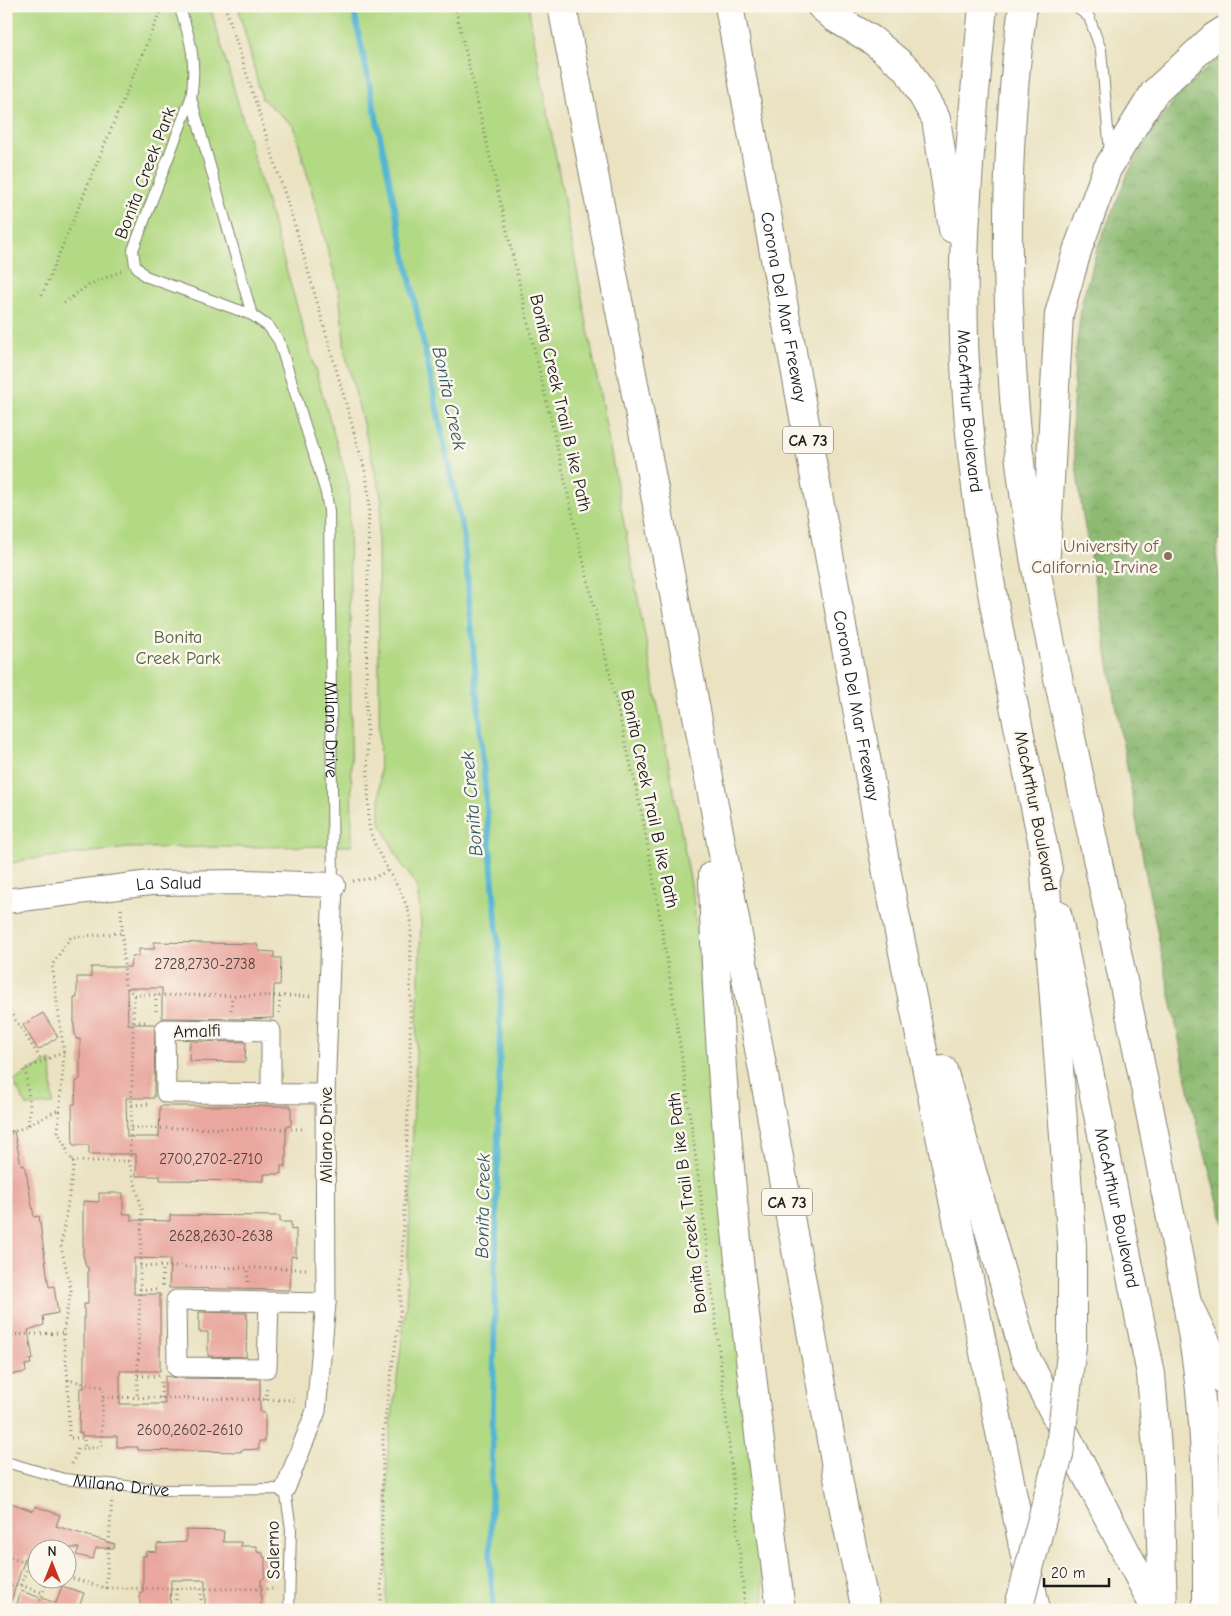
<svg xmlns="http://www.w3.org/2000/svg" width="1231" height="1616" font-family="'Comic Neue',sans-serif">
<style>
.green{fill:#b2d984;stroke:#677a50}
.forest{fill:url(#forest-crowns);stroke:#546a47}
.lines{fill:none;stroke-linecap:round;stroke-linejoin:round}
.stream{stroke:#53b5d2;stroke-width:6}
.building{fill:#e9a79f}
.service-casing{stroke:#837f6e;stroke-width:12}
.minor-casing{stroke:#837f6e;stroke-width:21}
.tertiary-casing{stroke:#837f6e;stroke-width:26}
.primary-casing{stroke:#837f6e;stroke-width:30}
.motorway-casing{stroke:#837f6e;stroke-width:30}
.path{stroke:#837f6e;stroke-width:3;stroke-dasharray:1 4;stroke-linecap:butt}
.service{stroke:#fff;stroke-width:10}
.minor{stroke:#fff;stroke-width:19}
.tertiary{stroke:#fff;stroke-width:24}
.primary{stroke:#fff;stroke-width:28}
.motorway{stroke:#fff;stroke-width:28}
.motorway-bridge-casing{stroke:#837f6e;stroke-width:30;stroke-linecap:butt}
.motorway-bridge{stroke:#fff;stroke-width:28}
.education-dot{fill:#8d6e63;stroke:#fbf7ec;stroke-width:2}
.labels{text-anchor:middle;stroke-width:5;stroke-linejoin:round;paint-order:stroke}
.number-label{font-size:15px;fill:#4f3f3d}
.shield{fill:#fbf7ec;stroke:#5f5e5a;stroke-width:1}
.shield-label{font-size:16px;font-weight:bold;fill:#1c1c1c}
.street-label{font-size:18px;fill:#1c1c1c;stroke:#fbf7ec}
.education-label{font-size:18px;fill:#785e54;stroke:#fbf7ec;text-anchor:end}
.park-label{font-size:18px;fill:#505e40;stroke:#fbf7ec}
.water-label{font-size:19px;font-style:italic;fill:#325965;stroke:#fbf7ec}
</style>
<defs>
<pattern id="forest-crowns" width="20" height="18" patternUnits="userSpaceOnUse" patternTransform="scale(1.25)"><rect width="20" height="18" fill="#8db972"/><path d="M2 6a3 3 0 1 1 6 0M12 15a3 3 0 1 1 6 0" fill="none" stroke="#799e62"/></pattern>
</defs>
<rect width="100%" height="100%" fill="#fbf7ec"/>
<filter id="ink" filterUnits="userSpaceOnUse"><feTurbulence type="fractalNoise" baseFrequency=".02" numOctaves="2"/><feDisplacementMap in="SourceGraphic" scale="10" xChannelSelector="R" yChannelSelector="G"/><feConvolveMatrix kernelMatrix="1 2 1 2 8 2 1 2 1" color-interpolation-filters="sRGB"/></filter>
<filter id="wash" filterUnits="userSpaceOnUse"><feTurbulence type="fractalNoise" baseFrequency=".0096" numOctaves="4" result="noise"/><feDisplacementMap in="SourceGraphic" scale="20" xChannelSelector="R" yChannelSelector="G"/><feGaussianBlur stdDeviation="1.12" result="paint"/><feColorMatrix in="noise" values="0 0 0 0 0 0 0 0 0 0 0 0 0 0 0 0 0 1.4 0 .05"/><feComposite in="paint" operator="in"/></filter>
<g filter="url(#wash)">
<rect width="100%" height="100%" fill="#eae2c1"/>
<!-- green -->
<g class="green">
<path d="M 6,6 L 210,6 L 349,486 L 352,846 L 128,848 L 24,860 L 6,865 Z"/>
<path d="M 238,6 L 528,6 L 693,895 L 765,1610 L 386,1610 L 388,1449 L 406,1307 L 421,924 L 417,886 L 400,862 L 380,822 L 378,536 L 382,500 L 345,352 L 339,291 L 294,126 L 262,99 Z"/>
<path d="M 51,1060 L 53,1104 L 27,1106 L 13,1081 Z"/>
</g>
<!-- forest -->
<path class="forest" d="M 1225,50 L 1225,517 L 1216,553 L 1225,614 L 1225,1227 L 1194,1114 L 1148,886 L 1082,511 L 1072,433 L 1075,358 L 1082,301 L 1098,246 L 1128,173 L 1142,147 L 1177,96 Z"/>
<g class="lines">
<!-- stream -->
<path class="stream" d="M 353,6 L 464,538 L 501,978 L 490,1565 L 494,1610"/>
</g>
<g id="blocks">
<!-- building -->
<g class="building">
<path d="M 154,942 L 257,944 L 259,951 L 274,952 L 274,958 L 281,958 L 280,985 L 274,985 L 273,1018 L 246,1019 L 162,1018 L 162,988 L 127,988 L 128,1024 L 155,1024 L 154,1098 L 126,1098 L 127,1137 L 159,1137 L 160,1106 L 291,1106 L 291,1126 L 286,1126 L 286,1166 L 281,1166 L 281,1174 L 264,1174 L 264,1181 L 160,1180 L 160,1176 L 136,1176 L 136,1154 L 89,1154 L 89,1145 L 73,1145 L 72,1104 L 75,1104 L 76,1082 L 80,1079 L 80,1039 L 76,1039 L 74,1027 L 74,998 L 77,998 L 77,977 L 91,977 L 91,967 L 130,967 L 132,956 L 139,956 L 139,949 L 154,949 Z"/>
<path d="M 43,1013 L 58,1037 L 38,1050 L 23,1025 Z"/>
<path d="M 190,1041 L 246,1042 L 245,1062 L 189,1061 Z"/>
<path d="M 6,1131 L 14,1131 L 21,1165 L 24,1165 L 27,1177 L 34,1217 L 39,1216 L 49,1287 L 54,1286 L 58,1313 L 43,1316 L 44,1325 L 28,1330 L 33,1359 L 30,1360 L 31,1364 L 25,1365 L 26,1372 L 6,1376 L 6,1339 L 13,1338 L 6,1302 L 6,1296 L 9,1295 L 6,1278 Z"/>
<path d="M 99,1193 L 123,1193 L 123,1214 L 131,1214 L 131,1220 L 170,1221 L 170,1215 L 280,1216 L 280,1222 L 291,1222 L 291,1230 L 296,1229 L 296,1257 L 291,1256 L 290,1290 L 169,1288 L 170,1259 L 134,1258 L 134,1294 L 160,1294 L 160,1371 L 120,1371 L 120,1404 L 165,1404 L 165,1376 L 177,1378 L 260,1379 L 260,1412 L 265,1413 L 265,1441 L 259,1441 L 259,1449 L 241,1450 L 241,1452 L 138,1450 L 138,1447 L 117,1447 L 117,1436 L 82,1436 L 82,1433 L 79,1433 L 80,1388 L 84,1388 L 84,1304 L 88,1304 L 88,1267 L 86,1267 L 83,1255 L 83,1201 L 99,1202 Z"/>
<path d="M 199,1312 L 247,1313 L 246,1357 L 208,1356 L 208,1332 L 199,1332 Z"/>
<path d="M 11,1503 L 33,1511 L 35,1506 L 60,1515 L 56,1526 L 115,1544 L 114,1548 L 96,1548 L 93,1559 L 76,1555 L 79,1548 L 36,1548 L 33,1558 L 26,1555 L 10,1604 L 6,1604 L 6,1506 L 10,1507 Z"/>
<path d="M 186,1530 L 224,1531 L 223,1542 L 241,1542 L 241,1546 L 257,1546 L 257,1552 L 263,1553 L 263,1557 L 265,1557 L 265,1577 L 261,1580 L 261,1610 L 205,1610 L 205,1580 L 171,1580 L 170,1610 L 140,1610 L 140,1593 L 143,1593 L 143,1556 L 146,1556 L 146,1551 L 157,1552 L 157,1544 L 186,1542 Z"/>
<path d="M 62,1586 L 84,1593 L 78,1610 L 15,1610 L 21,1591 L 56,1603 Z"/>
</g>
</g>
</g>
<g filter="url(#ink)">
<use href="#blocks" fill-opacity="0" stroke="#837f6e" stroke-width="1"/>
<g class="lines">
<!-- service casing -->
<g class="service-casing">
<g id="service">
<path d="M 179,6 C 191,39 197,63 191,98"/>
<path d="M 1075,6 L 1089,17 L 1101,50 L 1110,153"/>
<path id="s1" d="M 252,315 L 145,276 L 135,265 L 133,250 L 191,98 L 252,315 L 269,327 L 279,341 L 326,493 L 329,511 L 333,885"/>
<path id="s2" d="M 6,1462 L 64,1479 L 162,1490 L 285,1489 L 291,1529 L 289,1610"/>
</g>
</g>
<!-- minor casing -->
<g class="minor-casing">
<g id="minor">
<path d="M 271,1093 L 271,1031 L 165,1029 L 166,1093 L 325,1094"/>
<path d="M 269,1302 L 267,1368 L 177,1367 L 176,1300 L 326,1303"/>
<path d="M 285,1489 L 316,1411 L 326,1303 L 325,1094 L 333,885"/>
</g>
</g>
<!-- tertiary casing -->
<g class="tertiary-casing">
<g id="tertiary">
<path id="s3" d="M 6,901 L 150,883 L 245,882 L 333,885"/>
</g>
</g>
<!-- primary casing -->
<g class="primary-casing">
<g id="primary">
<path d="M 821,6 L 835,18 L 872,40 L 908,70 L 936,119 L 953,229"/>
<path id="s4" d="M 983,6 C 972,125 959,245 965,364 C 973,535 1014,703 1048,869"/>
<path d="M 1023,6 C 1003,154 1004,305 1019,454 C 1030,551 1051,647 1072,742 C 1104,891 1137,1040 1165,1189 C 1177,1248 1189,1306 1197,1366 C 1208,1446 1207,1528 1207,1610"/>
<path d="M 1046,554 L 1059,314 L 1078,248 L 1107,169 L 1154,93 L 1214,37 L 1225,30"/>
<path id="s5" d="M 1057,914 L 1151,1374 L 1159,1475 L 1163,1610"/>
</g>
</g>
<!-- motorway casing -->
<g class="motorway-casing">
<g id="motorway">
<path d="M 562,6 L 712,794 L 844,1510 L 866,1610"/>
<path id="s6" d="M 729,6 L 887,873 L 1036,1610"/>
<path d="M 1043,846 L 1072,1247"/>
<path d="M 713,875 C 718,1121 750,1366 781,1610"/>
<path d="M 943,1070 L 1025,1356 L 1156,1610"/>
<path d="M 1187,1303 L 1225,1381"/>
</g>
</g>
<!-- path -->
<g class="path">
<path d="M 225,6 L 297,232 L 366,474 L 369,499 L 366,695 L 369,826 C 377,861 404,887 411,921 L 410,1059 L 400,1313 L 383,1433 L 381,1610"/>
<path d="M 455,6 L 642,814 C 690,1077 721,1343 745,1610"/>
<path d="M 42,295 L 162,7"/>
<path d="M 64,303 L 87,286 L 121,271"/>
<path d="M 353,881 L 373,878 L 389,870"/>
<path d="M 121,909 L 125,985 L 134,995 L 130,1165 L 142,1209 L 137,1398"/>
<path d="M 134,995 L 311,996"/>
<path d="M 156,995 L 156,1012"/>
<path d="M 231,1010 L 232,996"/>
<path d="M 6,1012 L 9,1010 L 42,1061"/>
<path d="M 279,1013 L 280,996"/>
<path d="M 134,1022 L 148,1022"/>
<path d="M 132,1105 L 149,1104"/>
<path d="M 28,1125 L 30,1106 L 26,1074 L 23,1070 L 58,1054 L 64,1053"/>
<path d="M 131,1128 L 306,1129"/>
<path d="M 6,1134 L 14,1132 L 60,1109"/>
<path d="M 72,1161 L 131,1161"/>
<path d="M 140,1266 L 307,1269"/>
<path d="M 248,1282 L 248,1268"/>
<path d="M 162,1286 L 163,1267"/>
<path d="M 140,1289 L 159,1290"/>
<path d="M 6,1335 L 63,1333"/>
<path d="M 138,1376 L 160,1376"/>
<path d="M 68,1380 L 69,1438 L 84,1438 L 85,1449"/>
<path d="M 103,1397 L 297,1400"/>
<path d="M 161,1398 L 161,1379"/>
<path d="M 266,1400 L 267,1386"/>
<path d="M 72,1464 L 78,1449 L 101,1447 L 103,1387 L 68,1380 L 63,1332 L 71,1290 L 61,1246 L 74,1164 L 58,1132 L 64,1053 L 52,965 L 71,937 L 122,933"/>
<path d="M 6,1556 L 38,1567"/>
<path d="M 68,1577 L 104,1588 L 275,1589"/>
<path d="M 20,1585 L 29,1564"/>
<path d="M 6,1586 L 20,1585 L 43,1593"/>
<path d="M 106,1588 L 112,1498"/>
<path d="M 37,1610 L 48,1578"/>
<path d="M 176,1610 L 176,1588"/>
<path d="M 201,1610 L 201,1588"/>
</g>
<!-- service -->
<use href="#service" class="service"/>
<!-- minor -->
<use href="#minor" class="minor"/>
<!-- tertiary -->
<use href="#tertiary" class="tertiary"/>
<!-- primary -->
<use href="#primary" class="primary"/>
<!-- motorway -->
<use href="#motorway" class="motorway"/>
<!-- motorway-bridge casing -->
<g class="motorway-bridge-casing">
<path id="motorway-bridge" d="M 1018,1610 L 1059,1455 L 1072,1346 L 1072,1247"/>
</g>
<!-- motorway-bridge -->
<use href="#motorway-bridge" class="motorway-bridge"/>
</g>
</g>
<!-- markers -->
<circle class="education-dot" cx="1168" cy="556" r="5"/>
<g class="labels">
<!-- number labels -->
<g class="number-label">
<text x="205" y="969">2728,2730-2738</text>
<text x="211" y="1164">2700,2702-2710</text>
<text x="221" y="1241">2628,2630-2638</text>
<text x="190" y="1435">2600,2602-2610</text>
</g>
<!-- shield labels -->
<g class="shield">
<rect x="783" y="426.5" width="50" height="27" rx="4"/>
<rect x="762" y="1188.5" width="50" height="27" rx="4"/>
</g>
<g class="shield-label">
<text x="808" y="446">CA 73</text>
<text x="787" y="1208">CA 73</text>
</g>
<!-- street labels -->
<g class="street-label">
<text transform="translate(145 173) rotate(-69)" y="6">Bonita Creek Park</text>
<text dy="6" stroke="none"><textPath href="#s6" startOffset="306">Corona Del Mar Freeway</textPath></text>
<text transform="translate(561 403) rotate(77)" y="6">Bonita Creek Trail B ike Path</text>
<text dy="6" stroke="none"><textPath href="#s4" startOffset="406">MacArthur Boulevard</textPath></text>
<text dy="6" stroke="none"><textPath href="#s6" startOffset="711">Corona Del Mar Freeway</textPath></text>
<text dy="6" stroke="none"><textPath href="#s1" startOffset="966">Milano Drive</textPath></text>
<text transform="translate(650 799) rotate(78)" y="6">Bonita Creek Trail B ike Path</text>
<text transform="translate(1036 811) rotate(79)" y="6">MacArthur Boulevard</text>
<text dy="6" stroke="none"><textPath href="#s3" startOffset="164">La Salud</textPath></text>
<text transform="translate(197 1031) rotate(-2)" y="6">Amalfi</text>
<text transform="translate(326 1135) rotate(-90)" y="6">Milano Drive</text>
<text transform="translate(687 1203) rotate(-97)" y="6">Bonita Creek Trail B ike Path</text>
<text dy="6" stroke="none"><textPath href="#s5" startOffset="300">MacArthur Boulevard</textPath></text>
<text dy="6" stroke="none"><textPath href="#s2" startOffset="118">Milano Drive</textPath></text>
<text transform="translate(273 1550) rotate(-91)" y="6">Salerno</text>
</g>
<!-- education labels -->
<g class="education-label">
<text x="1158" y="552">University of<tspan x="1158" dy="21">California, Irvine</tspan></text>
</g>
<!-- park labels -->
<g class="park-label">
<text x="178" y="643">Bonita<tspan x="178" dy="21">Creek Park</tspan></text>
</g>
<!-- water labels -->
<g class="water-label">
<text transform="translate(450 398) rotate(78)" y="7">Bonita Creek</text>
<text transform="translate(471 804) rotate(-95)" y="7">Bonita Creek</text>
<text transform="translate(482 1206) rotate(-89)" y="7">Bonita Creek</text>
</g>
</g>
<!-- margin -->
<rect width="1231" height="1616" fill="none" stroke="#fbf7ec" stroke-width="25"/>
<!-- north arrow -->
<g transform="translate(52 1564)"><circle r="24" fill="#fbf7ec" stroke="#a29f99"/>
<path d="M0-4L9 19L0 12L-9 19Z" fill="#c8321e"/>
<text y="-8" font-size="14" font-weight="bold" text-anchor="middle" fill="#1c1c1c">N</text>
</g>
<!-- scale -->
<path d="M1044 1578v8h65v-8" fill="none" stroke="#1c1c1c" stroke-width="2.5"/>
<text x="1051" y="1578" font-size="15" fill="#1c1c1c" stroke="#fbf7ec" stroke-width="4" paint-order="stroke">20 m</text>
</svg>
